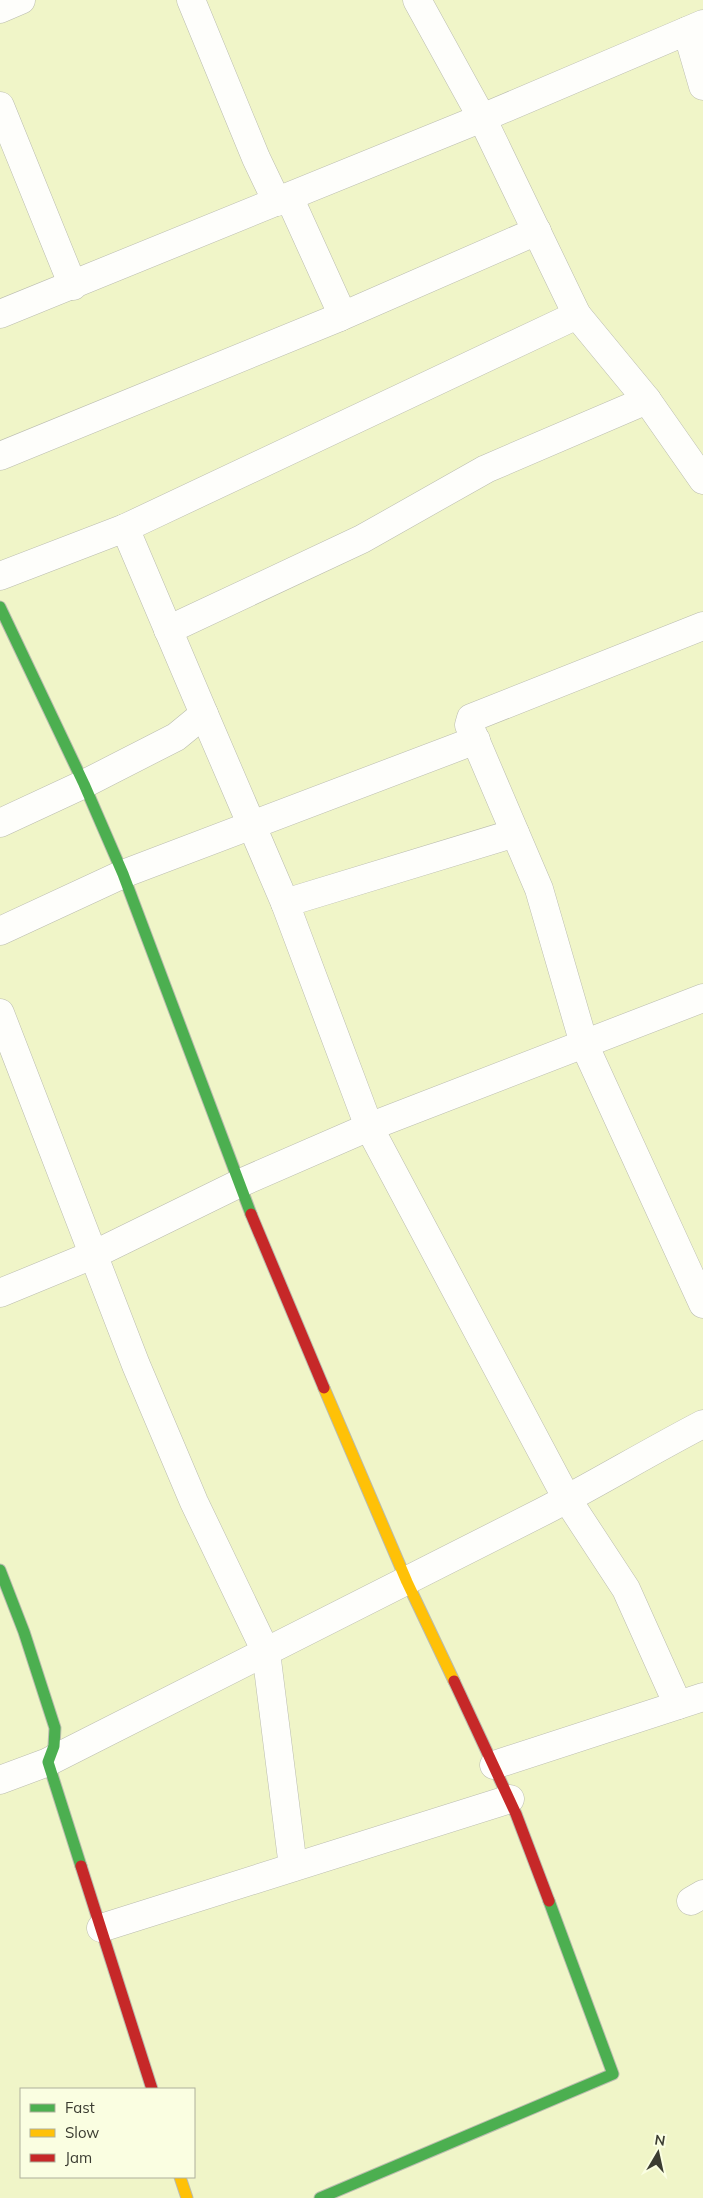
<svg xmlns="http://www.w3.org/2000/svg" width="703" height="2198" font-family="Mulish,sans-serif">
<style>
.grass{fill:#f0f5c8;fill-rule:evenodd}
.lines{fill:none;stroke-linecap:round;stroke-linejoin:round}
.street-casing{stroke:#babcaf;stroke-width:29}
.fast-casing{stroke:#babcaf;stroke-width:13}
.slow-casing{stroke:#babcaf;stroke-width:13}
.jam-casing{stroke:#babcaf;stroke-width:13}
.street{stroke:#fefefb;stroke-width:28}
.fast{stroke:#4caf50;stroke-width:11}
.slow{stroke:#ffc107;stroke-width:11}
.jam{stroke:#c62828;stroke-width:11}
</style>
<rect width="100%" height="100%" fill="#f5f8e7"/>
<!-- grass -->
<path class="grass" d="M 0,0 L 703,0 L 703,2198 L 0,2198 ZM 21,2089 L 194,2089 L 194,2177 L 21,2177 Z"/>
<g class="lines">
<!-- street casing -->
<g class="street-casing">
<g id="street">
<path d="M 191,0 L 256,158 L 277,202"/>
<path d="M 417,0 L 482,118 L 577,315 L 647,400 L 703,480"/>
<path d="M 0,9 L 21,0"/>
<path d="M 687,31 L 703,86"/>
<path d="M 0,106 L 73,286"/>
<path d="M 0,314 L 482,118 L 703,24"/>
<path d="M 340,317 L 537,231"/>
<path d="M 0,456 L 340,317 L 342,314 L 289,197"/>
<path d="M 125,528 L 577,315"/>
<path d="M 0,576 L 125,528 L 204,714 L 176,737 L 84,784 L 0,823"/>
<path d="M 703,626 L 471,718 L 469,725 L 539,889 L 584,1044 L 703,1304"/>
<path d="M 168,630 L 362,539 L 486,469 L 647,400"/>
<path d="M 204,714 L 285,903 L 369,1127 L 567,1499 L 626,1589 L 678,1705"/>
<path d="M 285,903 L 515,833"/>
<path d="M 0,931 L 123,874 L 476,740"/>
<path d="M 0,1013 L 136,1365 L 194,1502 L 266,1652 L 293,1867"/>
<path d="M 0,1293 L 95,1254 L 238,1184 L 369,1127 L 703,998"/>
<path d="M 494,1765 L 703,1697"/>
<path d="M 0,1780 L 48,1762 C 213,1679 379,1596 544,1511 C 598,1483 649,1452 703,1424"/>
<path d="M 691,1901 L 703,1894"/>
<path d="M 101,1928 L 510,1799"/>
</g>
</g>
<!-- fast casing -->
<g class="fast-casing">
<g id="fast">
<path d="M 0,607 L 84,784 L 123,874 L 251,1214"/>
<path d="M 0,1570 L 24,1632 L 55,1728 L 54,1746 L 48,1762 L 81,1866"/>
<path d="M 320,2198 L 613,2074 L 549,1901"/>
</g>
</g>
<!-- slow casing -->
<g class="slow-casing">
<g id="slow">
<path d="M 324,1388 L 407,1582 L 454,1681"/>
<path d="M 180,2177 L 187,2198"/>
</g>
</g>
<!-- jam casing -->
<g class="jam-casing">
<g id="jam">
<path d="M 251,1214 L 324,1388"/>
<path d="M 454,1681 L 516,1814 L 549,1901"/>
<path d="M 81,1866 L 152,2089"/>
</g>
</g>
<!-- street -->
<use href="#street" class="street"/>
<!-- fast -->
<use href="#fast" class="fast"/>
<!-- slow -->
<use href="#slow" class="slow"/>
<!-- jam -->
<use href="#jam" class="jam"/>
</g>
<!-- legend -->
<rect x="20" y="2088" width="175" height="90" fill="#fafee1" stroke="#aeb09b"/>
<rect x="30" y="2104" width="25" height="8" fill="#4caf50" stroke="#aeb09b"/>
<text x="65" y="2113" font-size="15" fill="#3b3c31">Fast</text>
<rect x="30" y="2129" width="25" height="8" fill="#ffc107" stroke="#aeb09b"/>
<text x="65" y="2138" font-size="15" fill="#3b3c31">Slow</text>
<rect x="30" y="2154" width="25" height="8" fill="#c62828" stroke="#aeb09b"/>
<text x="65" y="2163" font-size="15" fill="#3b3c31">Jam</text>
<!-- north arrow -->
<g transform="translate(658 2153) rotate(9)" stroke="#fafee1" stroke-width="4" paint-order="stroke">
<path d="M0-4L9 19L0 12L-9 19Z" fill="#3b3c31"/>
<text y="-8" font-size="14" font-weight="bold" text-anchor="middle" fill="#3b3c31">N</text>
</g>
</svg>
